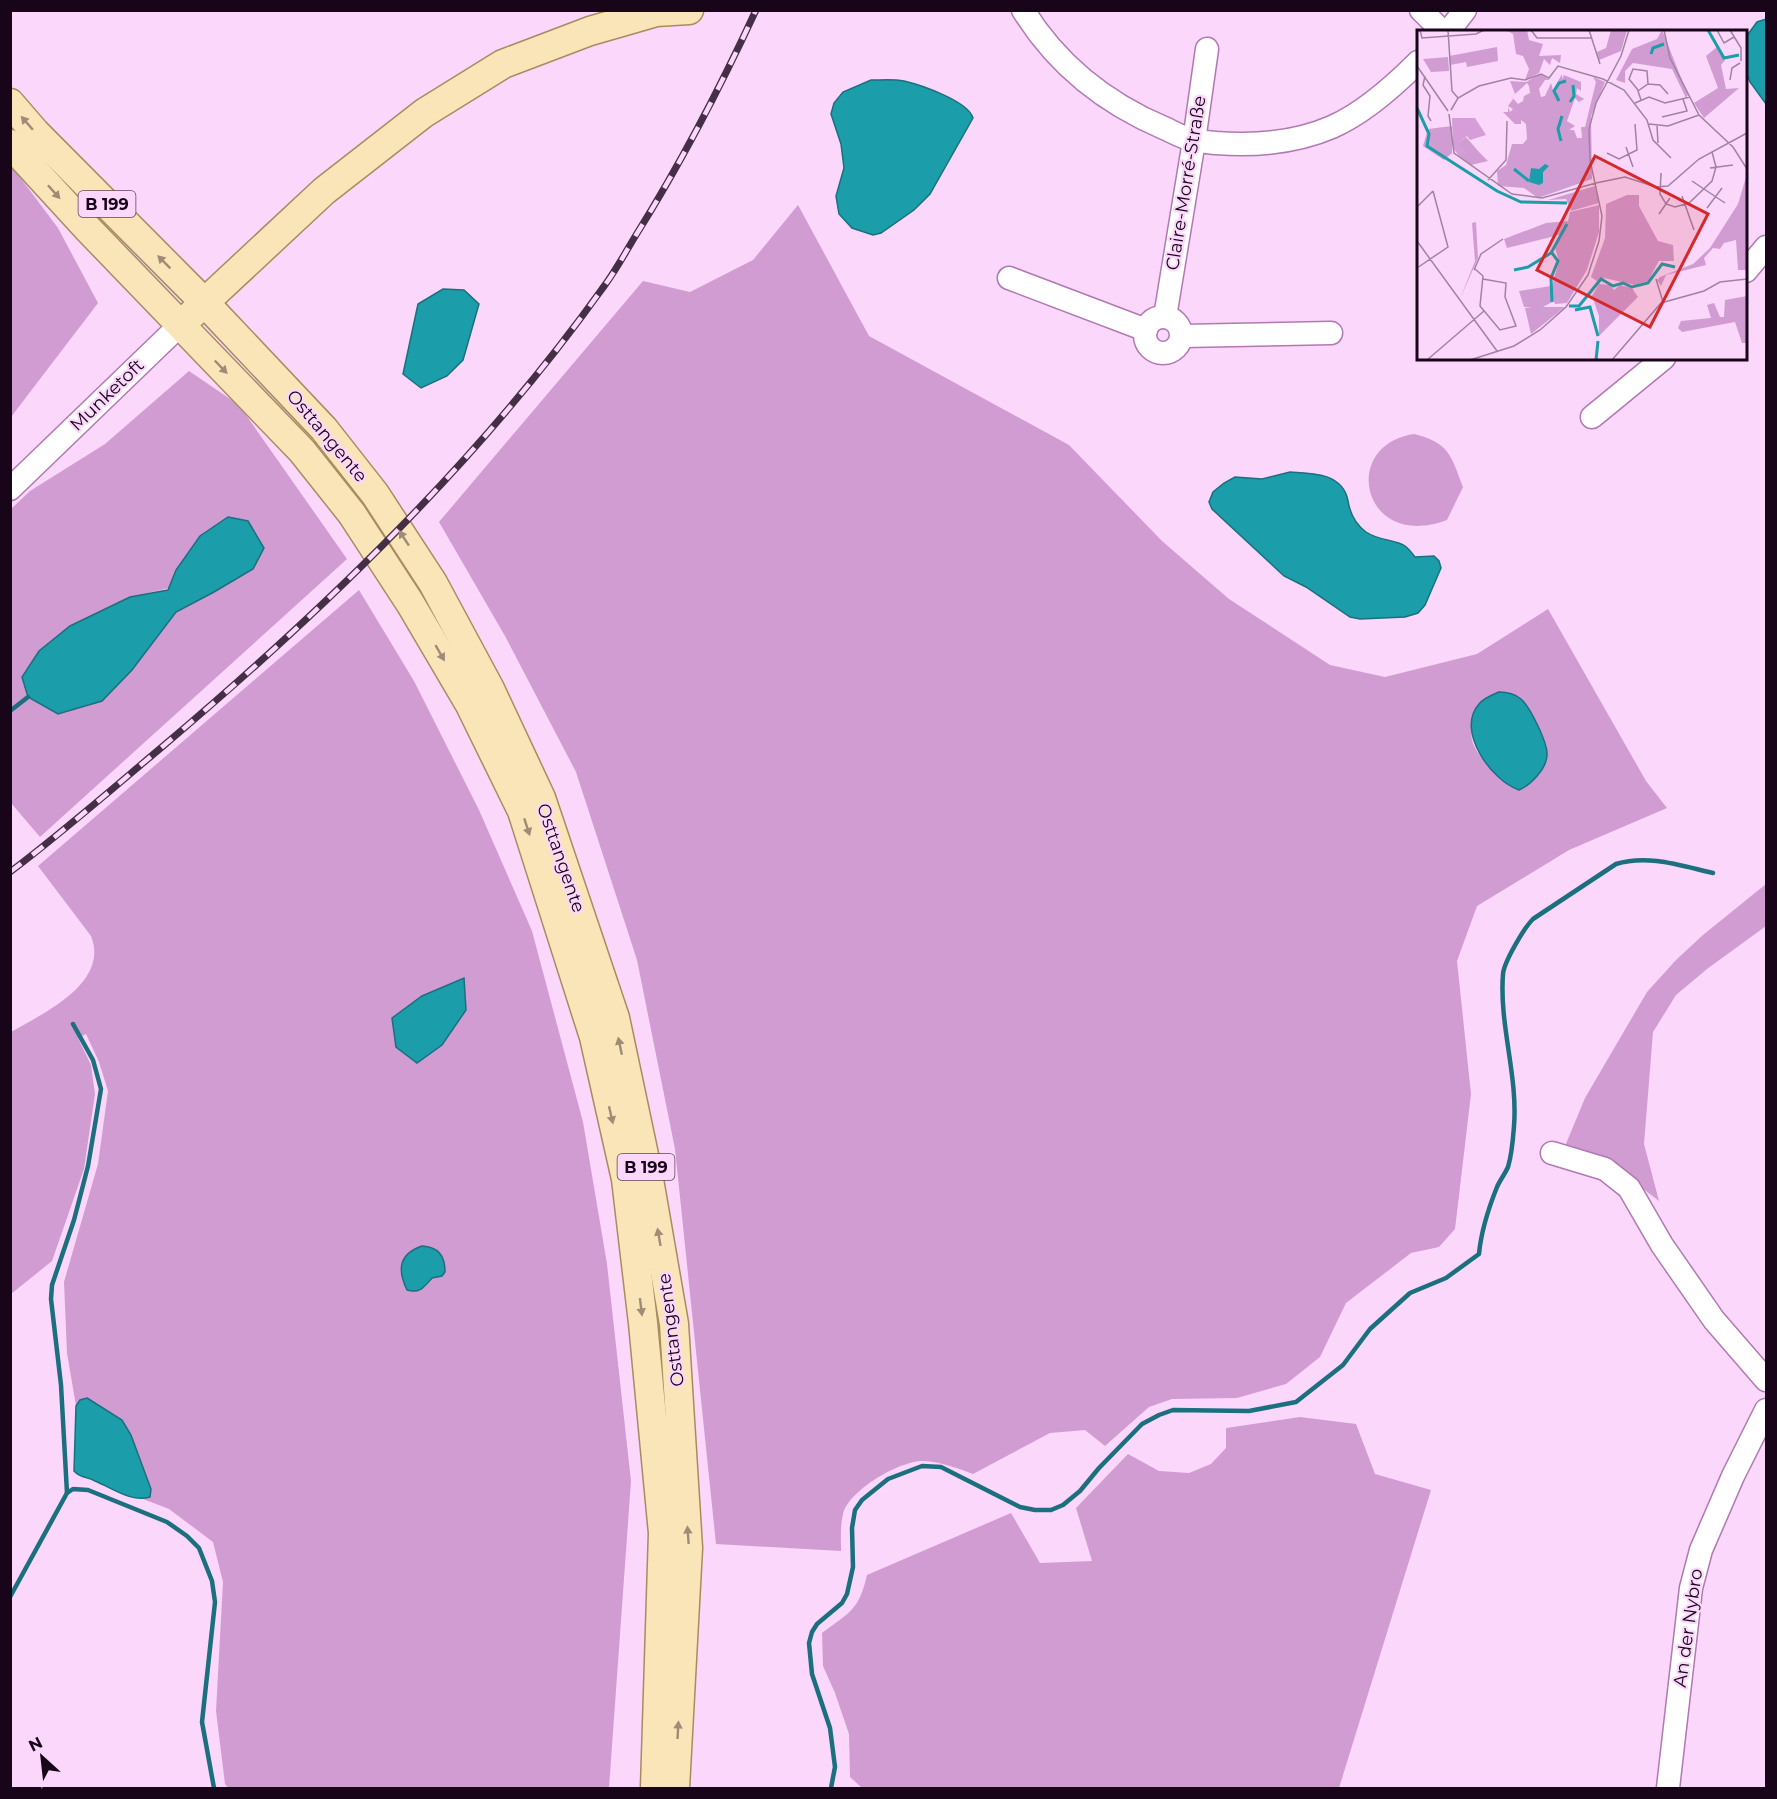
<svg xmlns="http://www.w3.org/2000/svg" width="1777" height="1799" font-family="Montserrat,sans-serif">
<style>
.green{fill:#d19cd2;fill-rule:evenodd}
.water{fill:#1c9daa;stroke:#1b6f7e;stroke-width:1.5}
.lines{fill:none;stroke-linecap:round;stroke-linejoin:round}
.stream{stroke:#1b6f7e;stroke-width:4.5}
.minor-casing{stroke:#b079b2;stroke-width:25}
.major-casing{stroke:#a88b60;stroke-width:31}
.minor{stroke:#fff;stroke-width:22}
.major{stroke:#f9e5b7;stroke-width:28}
.rail-casing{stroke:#452f46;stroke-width:7}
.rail{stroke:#fbd7fc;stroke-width:4.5;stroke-dasharray:14;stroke-linecap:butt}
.oneway{fill:#9f8b78}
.labels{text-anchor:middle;stroke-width:4.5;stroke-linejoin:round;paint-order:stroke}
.shield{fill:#fbd7fc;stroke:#5c445d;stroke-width:1.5}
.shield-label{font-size:16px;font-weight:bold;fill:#180519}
.street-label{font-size:18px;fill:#180519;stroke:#fbd7fc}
.inset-river{fill:none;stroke:#1c9daa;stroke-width:3}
.inset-road{fill:none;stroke:#a083a1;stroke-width:1.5}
.view{fill:#d62828;fill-opacity:0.15;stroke:#d62828;stroke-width:3}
.inset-edge{fill:none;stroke:#180519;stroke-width:3}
</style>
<rect width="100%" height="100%" fill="#fbd7fc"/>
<!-- green -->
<g class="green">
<path d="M 10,164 L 58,228 L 98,303 L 11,417 Z"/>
<path d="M 798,205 L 869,336 L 1069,445 L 1162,541 L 1229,599 L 1330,665 L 1385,677 L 1477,654 L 1548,609 L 1646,781 L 1667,808 L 1569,850 L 1477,906 L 1457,961 L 1471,1094 L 1455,1229 L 1439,1247 L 1411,1253 L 1346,1303 L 1320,1357 L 1286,1384 L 1237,1398 L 1172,1399 L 1149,1407 L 1105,1446 L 1085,1430 L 1050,1433 L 973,1474 C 957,1468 941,1462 924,1461 C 900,1460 848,1491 843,1514 C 840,1526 841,1540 841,1551 L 716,1544 L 675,1149 L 637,960 L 576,772 L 505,636 L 439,522 L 643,281 L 690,292 L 753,260 ZM 1499,692 C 1500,692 1508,693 1508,693 C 1525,700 1548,738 1547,755 C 1547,768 1531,786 1519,790 C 1503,778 1466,753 1472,729 C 1473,724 1476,719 1478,716 C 1485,702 1485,698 1499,692 Z"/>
<path d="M 189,371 L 239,405 L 347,559 L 40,837 L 11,803 L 11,509 L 30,491 L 105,444 ZM 253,569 L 214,592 L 176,611 L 132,670 L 39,651 L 70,626 L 130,597 Z"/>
<path d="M 1414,434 C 1450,443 1451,456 1463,487 L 1447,520 C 1362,552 1339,445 1414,434 Z"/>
<path d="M 359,590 L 414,681 L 479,810 L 532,931 L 583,1122 L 607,1264 L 631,1481 L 609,1788 L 228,1788 L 225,1784 L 216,1711 L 223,1582 L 213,1542 L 169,1509 L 143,1499 L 150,1497 L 131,1435 L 80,1400 L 76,1406 L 67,1353 L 64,1282 L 98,1164 L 108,1091 L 99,1062 L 86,1034 L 78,1038 L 91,1065 L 95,1094 L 84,1169 L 52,1261 L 11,1294 L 11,1032 C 42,1014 110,983 91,936 L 38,866 Z"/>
<path d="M 1766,884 L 1766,926 L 1707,969 L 1676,995 L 1653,1032 L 1644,1144 L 1659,1201 L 1611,1164 L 1563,1151 L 1585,1098 L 1647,992 L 1676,960 L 1703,935 Z"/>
<path d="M 1300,1417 L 1356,1424 L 1375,1474 L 1431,1490 L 1339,1788 L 862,1788 L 850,1777 L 849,1734 L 835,1693 L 823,1666 L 822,1633 C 850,1612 859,1610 867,1575 L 1011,1513 L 1040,1563 L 1092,1561 L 1076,1508 L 1128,1454 L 1159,1471 L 1189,1473 L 1211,1464 L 1226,1448 L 1226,1428 Z"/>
</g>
<!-- water -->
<g class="water">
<path d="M 1766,19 L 1766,104 L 1750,82 L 1746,71 L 1746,37 L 1757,22 Z"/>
<path d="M 871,80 C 882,80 894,79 904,81 C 921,85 968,101 973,118 L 930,194 L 914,210 L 881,233 L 873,235 L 852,228 L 839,214 L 836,196 L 844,168 L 841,144 L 831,114 L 834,103 L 843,92 Z"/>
<path d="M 443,289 L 464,290 L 479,304 L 463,360 L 447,376 L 421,388 L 403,374 L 418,304 Z"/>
<path d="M 1290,472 C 1312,473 1343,473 1348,501 C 1350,513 1355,524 1366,532 C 1379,541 1397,540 1405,546 C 1409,549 1412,553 1415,557 L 1434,556 L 1439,561 L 1441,568 L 1425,605 L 1418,613 L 1405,617 L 1360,619 L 1350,617 L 1306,587 L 1284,576 L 1212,509 L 1209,502 L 1213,492 L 1224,483 L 1235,477 L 1262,479 Z"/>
<path d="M 228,517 L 248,521 L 264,548 L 253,569 L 214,592 L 176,612 L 132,670 L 102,701 L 58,714 L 28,697 L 22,677 L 39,651 L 70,626 L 130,597 L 168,590 L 176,570 L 200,536 Z"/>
<path d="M 1499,692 C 1507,692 1515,694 1521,699 C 1530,707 1548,743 1547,755 C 1547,768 1531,785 1519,790 C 1492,781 1455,731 1479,704 C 1484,698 1492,695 1499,692 Z"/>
<path d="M 464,978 L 466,1010 L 442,1045 L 417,1063 L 396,1047 L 392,1018 L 422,996 Z"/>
<path d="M 422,1246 C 438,1247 445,1255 445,1272 L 442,1276 L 432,1278 C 424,1287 420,1294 407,1290 C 397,1269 399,1254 422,1246 Z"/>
<path d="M 87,1398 L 122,1420 L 131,1435 L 151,1489 L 150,1497 C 132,1503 112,1488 95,1481 C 88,1477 80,1478 74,1471 L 76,1406 L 80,1400 Z"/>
</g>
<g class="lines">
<!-- stream -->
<g class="stream">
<path d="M 10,711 L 28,697"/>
<path d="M 67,1493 L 73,1489 L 88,1490 L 167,1522 L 187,1536 L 199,1548 L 212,1581 L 215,1602 L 202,1722 L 214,1788"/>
<path d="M 10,1597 L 67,1493 L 61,1385 L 51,1299 L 52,1285 L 74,1220 L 88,1166 L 101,1089 L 93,1060 L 73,1024"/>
<path d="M 831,1788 L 835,1767 L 830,1728 L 812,1674 L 809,1643 L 812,1632 L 817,1624 L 842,1603 L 847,1594 L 853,1567 L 852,1528 L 855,1510 L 862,1500 L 888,1479 L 922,1466 L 941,1467 L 1020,1507 L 1035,1510 L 1051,1510 L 1063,1505 L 1080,1491 L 1099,1468 L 1142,1424 L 1159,1415 L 1173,1410 L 1249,1411 L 1296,1402 L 1343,1365 L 1370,1329 L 1410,1293 L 1446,1278 L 1479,1254 C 1481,1232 1489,1207 1497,1187 C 1500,1180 1505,1174 1508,1167 C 1512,1154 1513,1139 1514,1126 C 1518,1075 1499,1025 1503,974 C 1504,962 1524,928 1533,919 L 1616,864 C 1648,854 1682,866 1713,873"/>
</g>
<!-- minor casing -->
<g class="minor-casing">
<g id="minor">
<path d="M 1023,10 C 1057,65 1105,103 1164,128 C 1173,132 1183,138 1193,140 C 1200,142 1208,142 1216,143 C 1255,146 1295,143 1332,127 C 1364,113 1394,86 1418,62"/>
<path d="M 1421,10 L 1443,32"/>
<path d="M 1448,32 L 1465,10"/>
<path d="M 1746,271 L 1766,247"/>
<path d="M 1009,278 L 1146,330"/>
<circle cx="1163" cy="335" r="18"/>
<path d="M 1165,317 L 1194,141 L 1207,49"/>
<path d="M 1182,336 L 1331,333"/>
<path d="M 1592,417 L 1664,358"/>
<path d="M 10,489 L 180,325"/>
<path d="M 1552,1153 L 1605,1169 L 1629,1188 L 1662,1245 L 1714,1320 L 1766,1380"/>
<path d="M 1668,1788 L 1691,1588 L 1701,1550 L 1733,1476 L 1766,1410"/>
</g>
</g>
<!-- major casing -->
<g class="major-casing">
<g id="major">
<path d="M 10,103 L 35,132 L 205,303 L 324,429 L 375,494 L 433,583 L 490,689 L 541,798 L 615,1018 L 648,1174 L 674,1324 L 688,1548 L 675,1788"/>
<path d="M 10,144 L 88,229 L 302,451 L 352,514 L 410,603 L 470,705 L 522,811 L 594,1037 L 626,1179 L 643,1323 L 663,1533 L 655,1788"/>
<path d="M 190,316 L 324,191 L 424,113 L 503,64 L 590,31 L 656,12 L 689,10"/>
</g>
</g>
<!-- minor -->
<use href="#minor" class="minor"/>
<!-- major -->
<use href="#major" class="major"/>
<!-- rail casing -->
<g class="rail-casing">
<path id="rail" d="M 10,872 C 63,832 112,789 162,747 C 324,610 478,462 602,289 C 615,272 625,253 636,235 C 681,163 720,88 756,10"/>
</g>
<!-- rail -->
<use href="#rail" class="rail"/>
</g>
<!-- one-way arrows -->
<defs><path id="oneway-solid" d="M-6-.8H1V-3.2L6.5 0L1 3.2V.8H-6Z" transform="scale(1.5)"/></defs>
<g class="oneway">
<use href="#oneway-solid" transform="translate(27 123) rotate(-131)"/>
<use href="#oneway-solid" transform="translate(54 192) rotate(48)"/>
<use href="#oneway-solid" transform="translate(164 262) rotate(-135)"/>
<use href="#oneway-solid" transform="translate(221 367) rotate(46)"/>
<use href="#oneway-solid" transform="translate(404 538) rotate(-123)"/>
<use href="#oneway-solid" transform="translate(440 653) rotate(60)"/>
<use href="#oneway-solid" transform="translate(527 827) rotate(72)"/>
<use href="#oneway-solid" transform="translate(620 1046) rotate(-102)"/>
<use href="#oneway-solid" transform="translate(611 1115) rotate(77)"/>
<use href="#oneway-solid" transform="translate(659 1237) rotate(-100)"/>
<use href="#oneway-solid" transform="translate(641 1307) rotate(83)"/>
<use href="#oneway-solid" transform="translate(688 1535) rotate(-94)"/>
<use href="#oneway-solid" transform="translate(678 1730) rotate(-87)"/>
</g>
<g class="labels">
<!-- shield labels -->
<g class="shield">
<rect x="78.5" y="191" width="57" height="26" rx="4.5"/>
<rect x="617.5" y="1154" width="57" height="26" rx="4.5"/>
</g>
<g class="shield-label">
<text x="107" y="210">B 199</text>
<text x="646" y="1173">B 199</text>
</g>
<!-- street labels -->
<g class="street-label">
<text transform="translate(1186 183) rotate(-81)" y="6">Claire-Morré-Straße</text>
<text transform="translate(107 395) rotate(-44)" y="6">Munketoft</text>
<text transform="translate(327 436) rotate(50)" y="6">Osttangente</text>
<text transform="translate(561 858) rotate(71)" y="6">Osttangente</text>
<text transform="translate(671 1330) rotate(-97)" y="6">Osttangente</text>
<text transform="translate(1688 1628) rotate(-82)" y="6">An der Nybro</text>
</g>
</g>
<!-- overview -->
<g transform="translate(1417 30)">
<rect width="330" height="330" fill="#fbd7fc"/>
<path d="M 89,0 L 110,0 L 112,10 L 126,14 L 122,26 L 144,25 L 143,33 L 135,28 L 133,35 L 127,29 L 122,43 L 108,50 L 112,39 L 106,26 L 99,24 L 96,4 ZM 194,0 L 210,0 L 204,21 L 182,30 L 180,22 L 189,18 ZM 245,0 L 271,65 L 269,68 L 255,39 L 216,33 L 208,41 L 208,53 L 199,50 L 215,19 L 240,9 ZM 80,17 L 81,31 L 50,37 L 49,32 L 33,35 L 32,26 ZM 300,17 L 308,30 L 304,35 L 309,59 L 322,58 L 287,88 L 277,73 L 301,58 L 289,26 ZM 31,27 L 32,41 L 14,42 L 6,29 ZM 123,44 L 133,50 L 128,50 L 122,59 L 124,67 L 128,66 L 134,53 L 136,60 L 145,44 L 145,49 L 147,45 L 164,52 L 164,61 L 160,58 L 159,64 L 167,69 L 162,72 L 158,68 L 150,91 L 158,96 L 152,100 L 157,100 L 160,108 L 165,108 L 164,97 L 168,97 L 179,52 L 176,47 L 188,52 L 174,86 L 175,149 L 121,168 L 107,158 L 81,156 L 80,141 L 89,135 L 95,114 L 106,114 L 110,109 L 109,94 L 104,90 L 104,94 L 98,94 L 86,82 L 91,82 L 91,77 L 93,82 L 96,79 L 91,76 L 96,69 L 94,66 L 101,74 L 106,71 L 107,66 L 113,63 L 112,56 L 110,53 L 98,64 L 93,51 L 109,52 ZM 35,96 L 35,123 L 27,130 L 6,116 L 11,99 ZM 49,107 L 62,122 L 71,131 L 54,135 L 42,126 L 41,113 ZM 330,144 L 330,240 L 321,240 L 319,210 L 307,213 L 303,219 L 296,218 L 287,228 L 289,235 L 249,245 L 244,256 L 240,250 L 243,247 L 276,234 L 293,218 L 321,174 ZM 178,156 L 182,173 L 154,181 L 149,169 L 131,170 ZM 210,165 L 222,165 L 222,176 L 241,211 L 256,215 L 257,231 L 242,231 L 231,251 L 218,255 L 187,248 L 181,252 L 174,247 L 188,208 L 189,174 ZM 182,175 L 182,202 L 170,240 L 150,273 L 138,274 L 133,263 L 142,231 L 138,218 L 146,204 L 90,218 L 87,209 L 129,193 L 151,191 L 153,182 ZM 59,192 L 61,228 L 43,269 L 58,231 L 55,193 ZM 182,254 L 193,255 L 197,260 L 203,255 L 215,258 L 221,267 L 182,306 L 182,286 L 175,266 ZM 134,256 L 135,272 L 126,277 L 148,277 L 114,304 L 108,278 L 115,277 L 107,277 L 102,261 ZM 330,266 L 330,313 L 325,313 L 318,292 L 265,302 L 261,298 L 264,291 L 294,288 L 290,275 L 297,273 L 303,287 L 307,287 L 308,270 Z" fill="#d19cd2"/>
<path d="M 35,88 L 58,88 L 69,105 L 53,110 L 50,106 L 41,113 L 50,123 L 42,126 L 36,118 Z" fill="#d69dd8"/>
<path d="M 128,134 L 132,136 L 126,142 L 126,153 L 122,155 L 112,152 L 114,138 L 122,139 Z" fill="#1c9daa"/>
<path class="inset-river" d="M 291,0 L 307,28 L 322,25M 234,24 L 236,18 L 247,14M 142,71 L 137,61 L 142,53 L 149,51M 153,72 L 157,66 L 156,55M 0,78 L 12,104 L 10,116 L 80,161 L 104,172 L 150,173M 144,111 L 141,99 L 145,86M 97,139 L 112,151M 97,240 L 111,237 L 134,223 L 150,194M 135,272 L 134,248 L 141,231 L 135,223M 152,276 L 162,276 L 184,249 L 196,256 L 206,253 L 215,257 L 231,253 L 245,234 L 258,237M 158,280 L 173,277 L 181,306M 179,330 L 181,311"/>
<path class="inset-road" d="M 3,0 L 5,8 L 59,4 L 67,0M 31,0 L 35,61 L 41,68M 114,0 L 120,8 L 175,8M 172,0 L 183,34M 247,0 L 253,28 L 282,85 L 316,117 L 330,139M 300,0 L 307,13 L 317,7M 313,0 L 324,18 L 324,31M 0,36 L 31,81M 8,46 L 6,55 L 13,66 L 11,86 L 14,91M 313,50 L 315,38 L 323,33M 221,60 L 212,49 L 216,39 L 230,41 L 231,54M 224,70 L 221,61 L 231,54 L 243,55 L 251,64M 218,73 L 232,67 L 248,73 L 273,67M 34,80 L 41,68 L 62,56 L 94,48 L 108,50 L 124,44 L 132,48 L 141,36 L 186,49 L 207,60 L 230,90 L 236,110 L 254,128M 32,84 L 37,123 L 95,164 L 125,168 L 179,153M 245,87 L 270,81 L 266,69M 232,94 L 251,96 L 282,85M 240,95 L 241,113M 209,117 L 216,137M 190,123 L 202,129 L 220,120 L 218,94M 293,138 L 316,135M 244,147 L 244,143 L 243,164 L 249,174 L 258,177 L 272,173 L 295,151 L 299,137 L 295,122M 71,150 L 89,130 L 90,91M 275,151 L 308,173M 179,153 L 208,147 L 239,157 L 251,156 L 282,129 L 330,103M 265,166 L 277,200M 0,177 L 16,161M 290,178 L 305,158M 242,184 L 253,168M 0,211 L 80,321M 0,238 L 31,217 L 16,161M 58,239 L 66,246 L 63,276 L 83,300 L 99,296 L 88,267 L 89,253 L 66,249M 57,240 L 64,224 L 86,209M 239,249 L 246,272M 10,330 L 67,281M 53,330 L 97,316 L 123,300 L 149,277 L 171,245 L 182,211 L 185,186 L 173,130 L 172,99 L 179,73 L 204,26 L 212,0M 195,330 L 244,273 L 287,261 L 303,252 L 330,249"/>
<path class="view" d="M 178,126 L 291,184 L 233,297 L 120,240 Z"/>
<rect width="330" height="330" class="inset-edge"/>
</g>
<!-- border -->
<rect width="1777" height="1799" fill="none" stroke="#180519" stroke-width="24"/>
<!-- north arrow -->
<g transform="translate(42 1757) rotate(333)" stroke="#fbd7fc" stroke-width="4.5" paint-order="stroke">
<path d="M0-4.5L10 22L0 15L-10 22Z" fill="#180519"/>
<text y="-9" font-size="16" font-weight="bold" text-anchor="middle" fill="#180519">N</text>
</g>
</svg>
